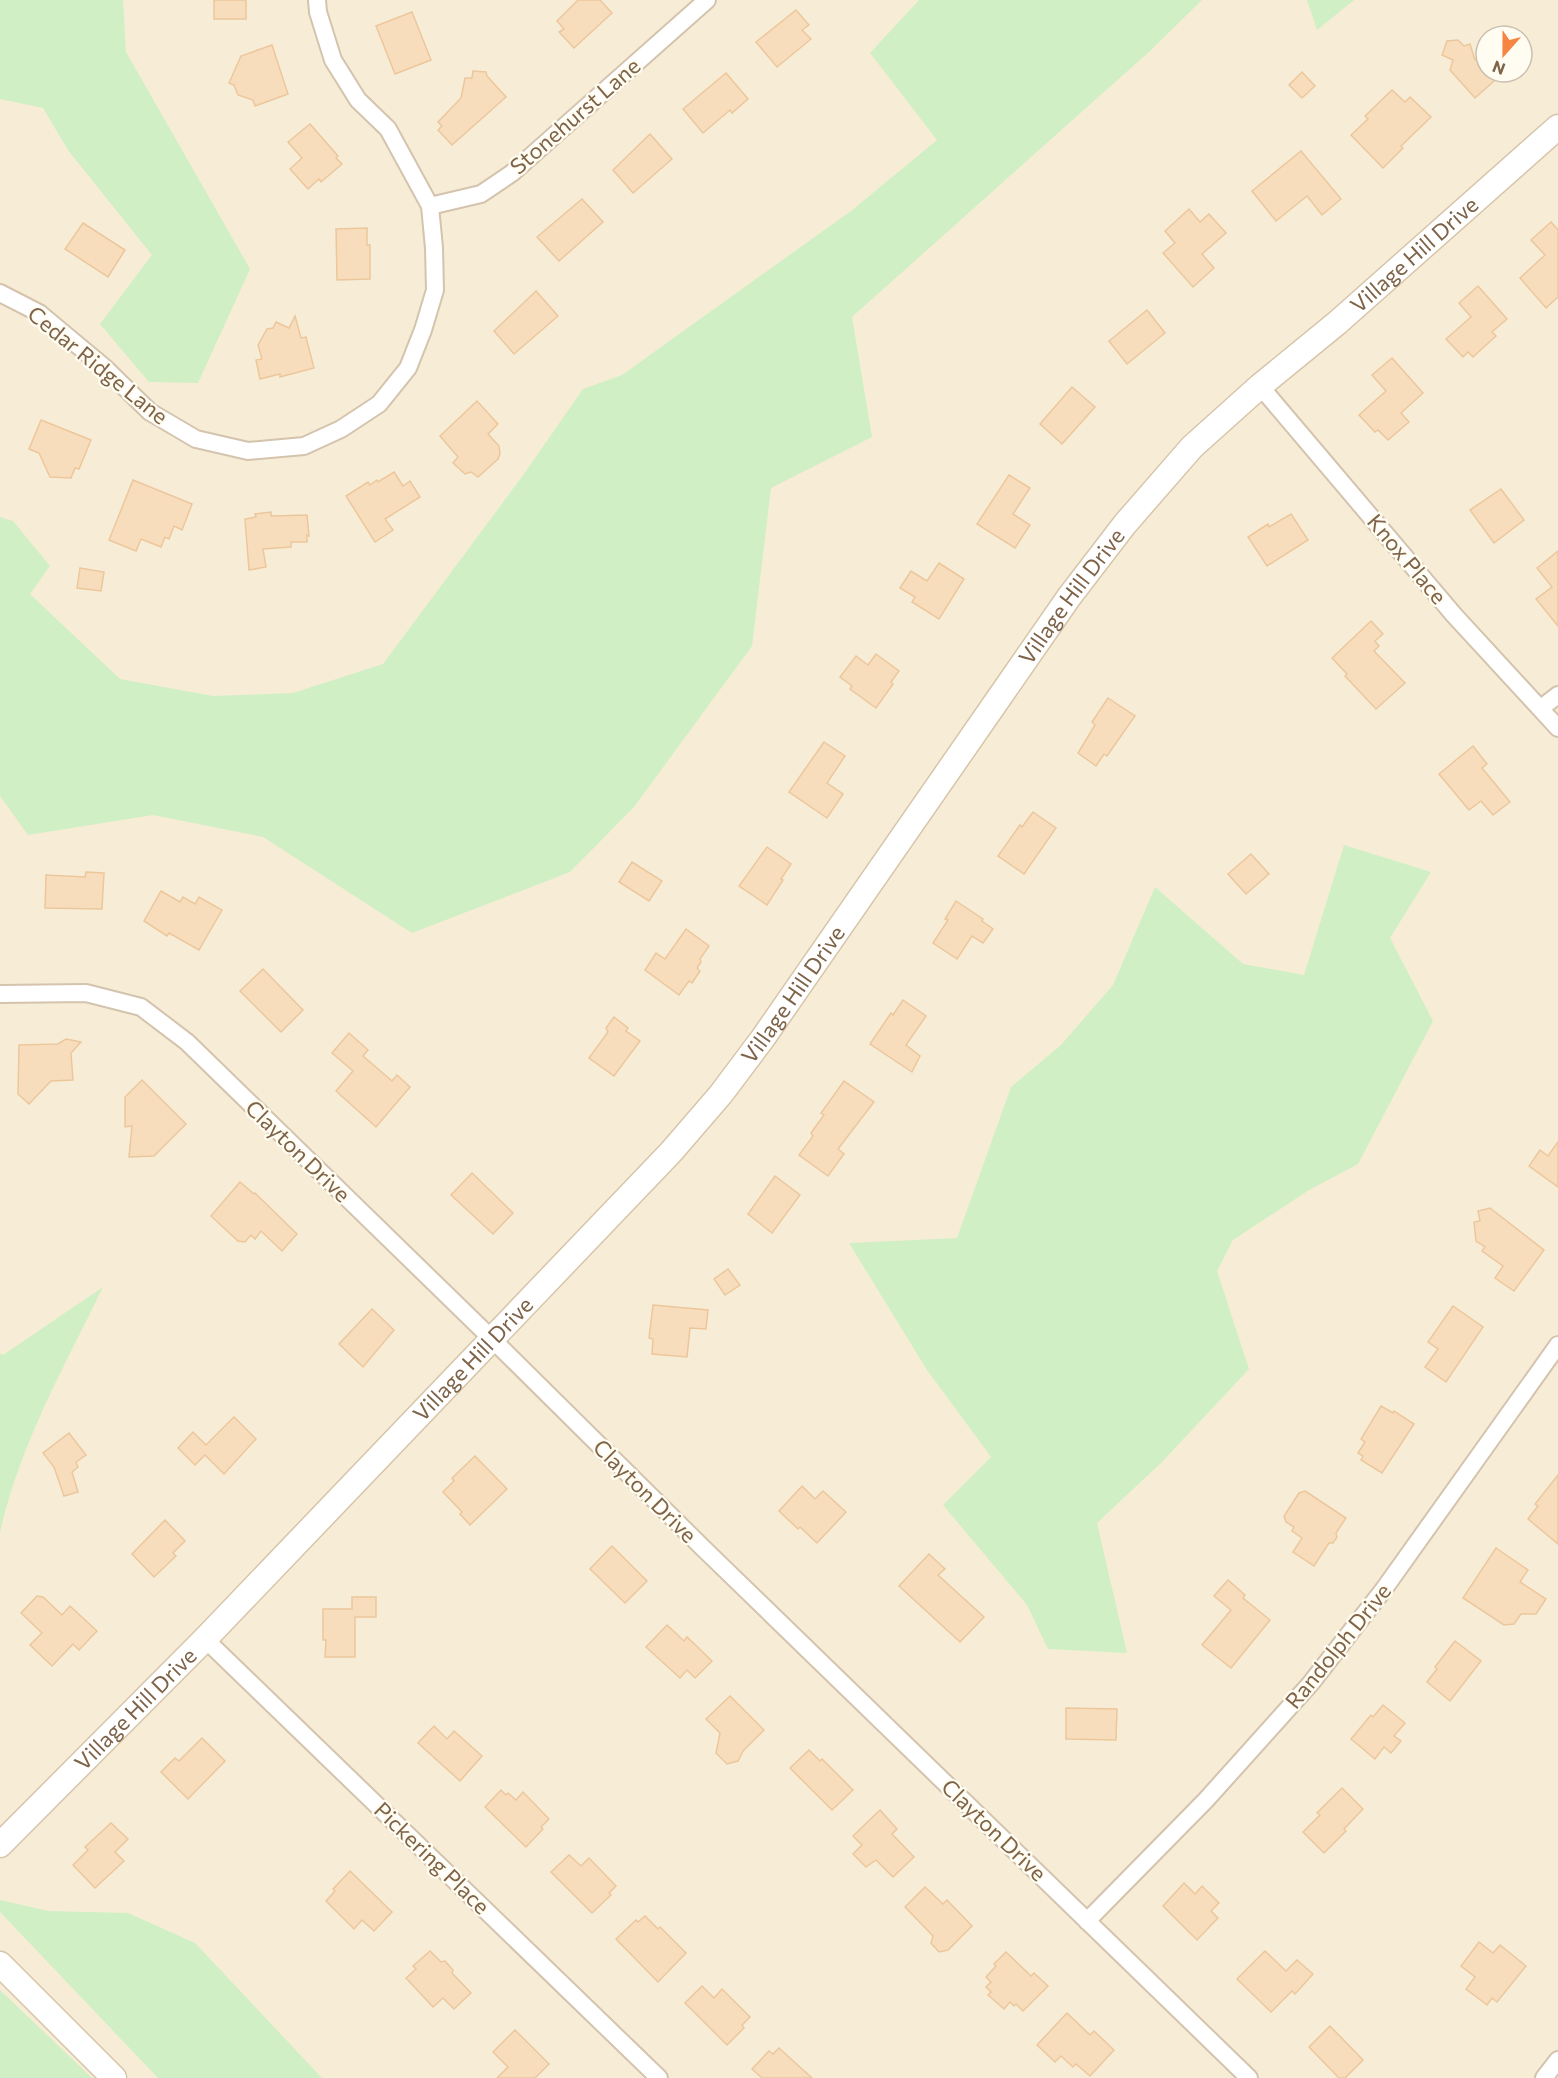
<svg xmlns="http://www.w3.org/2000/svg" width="1558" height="2078" font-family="Commissioner,sans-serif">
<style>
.residential{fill:#f7edd7;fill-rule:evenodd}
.green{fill:#d0efc5}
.building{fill:#f8ddbd;stroke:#ecc79c;stroke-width:1.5}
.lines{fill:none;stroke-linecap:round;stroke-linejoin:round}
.street-casing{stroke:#d4c3ad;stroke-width:20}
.secondary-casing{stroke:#d7c5aa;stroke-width:27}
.street{stroke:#fff;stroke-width:16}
.secondary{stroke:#fff;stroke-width:24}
.labels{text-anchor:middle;stroke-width:4.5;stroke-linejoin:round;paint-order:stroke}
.street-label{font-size:22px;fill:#7e6348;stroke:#fffcf2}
</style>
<rect width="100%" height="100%" fill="#fffae9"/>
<!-- residential -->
<path class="residential" d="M 0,0 L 1558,0 L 1558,2078 L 48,2078 L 0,2029 ZM 1486,36 L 1522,36 L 1522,72 L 1486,72 Z"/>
<!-- green -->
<g class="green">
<path d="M 0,0 L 123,0 L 126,52 L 250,269 L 198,383 L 149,382 L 100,324 L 152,255 L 68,150 L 43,108 L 0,99 Z"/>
<path d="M 919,0 L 1202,0 L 1150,51 L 852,317 L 872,437 L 771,488 L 752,646 L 634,807 L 570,872 L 412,933 L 263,837 L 153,815 L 28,835 L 0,796 L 0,517 L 13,521 L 50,566 L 30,594 L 120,679 L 213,696 L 293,693 L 383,664 L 524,474 L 583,389 L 622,375 L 851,211 L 937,140 L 870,53 Z"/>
<path d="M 1307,0 L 1354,0 L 1317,30 Z"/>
<path d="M 1344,845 L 1431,872 L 1390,938 L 1433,1021 L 1358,1164 L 1309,1190 L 1233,1240 L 1217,1271 L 1249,1369 L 1161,1463 L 1097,1523 L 1127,1653 L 1048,1649 L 1027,1605 L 943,1505 L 991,1457 L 927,1370 L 849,1243 L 957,1238 L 1011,1087 L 1061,1045 L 1113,985 L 1155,887 L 1243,964 L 1304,975 Z"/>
<path d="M 103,1287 C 64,1367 19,1446 0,1533 L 0,1353 L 3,1355 Z"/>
<path d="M 0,1900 L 48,1911 L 128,1913 L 195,1943 L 322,2078 L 158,2078 L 0,1912 Z"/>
<path d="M 0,1990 L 92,2078 L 0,2078 Z"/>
</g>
<!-- building -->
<g class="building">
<rect x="214" y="0" width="32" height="19"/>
<path d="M 578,0 L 600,0 L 612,13 L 574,48 L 559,32 L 564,29 L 557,21 Z"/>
<path d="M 796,10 L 809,25 L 802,30 L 811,39 L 777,67 L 756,42 Z"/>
<path d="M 412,12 L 431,60 L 395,74 L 376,26 Z"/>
<path d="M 1458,40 L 1464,46 L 1470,44 L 1475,60 L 1486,50 L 1486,72 L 1504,72 L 1475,98 L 1450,70 L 1453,60 L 1442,55 L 1447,41 Z"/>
<path d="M 272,45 L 288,94 L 255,106 L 253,100 L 238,95 L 234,85 L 229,83 L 241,56 Z"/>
<path d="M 473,71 L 486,72 L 487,76 L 506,97 L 452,145 L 438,130 L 442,126 L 438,122 L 461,98 L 465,78 L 472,78 Z"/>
<path d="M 1302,72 L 1315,86 L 1302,98 L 1289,85 Z"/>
<path d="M 726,73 L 748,99 L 732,113 L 730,110 L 703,133 L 683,109 Z"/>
<path d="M 1392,90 L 1405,102 L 1410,97 L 1431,117 L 1401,146 L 1403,148 L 1383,168 L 1351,135 L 1368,119 L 1365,116 Z"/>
<path d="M 310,124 L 338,156 L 336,158 L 342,164 L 321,182 L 319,179 L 308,189 L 290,169 L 302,158 L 288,142 Z"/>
<path d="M 650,134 L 672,159 L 633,193 L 613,170 Z"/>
<path d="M 1301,151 L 1341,199 L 1322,215 L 1307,196 L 1276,221 L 1252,191 Z"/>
<path d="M 582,199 L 603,222 L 559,261 L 537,237 Z"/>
<path d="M 1189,209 L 1200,222 L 1209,214 L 1226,233 L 1202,254 L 1214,268 L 1193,287 L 1163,253 L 1175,243 L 1165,231 Z"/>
<path d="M 1551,222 L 1558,230 L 1558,297 L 1546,308 L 1520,278 L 1545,255 L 1531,240 Z"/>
<path d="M 83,223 L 125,250 L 108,277 L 65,249 Z"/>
<path d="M 367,228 L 367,245 L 370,245 L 370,279 L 337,280 L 336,229 Z"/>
<path d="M 1478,286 L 1507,319 L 1492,332 L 1496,336 L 1473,357 L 1468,352 L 1463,357 L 1446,339 L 1471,317 L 1459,303 Z"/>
<path d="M 536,291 L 558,316 L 514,354 L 494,331 Z"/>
<path d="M 1147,310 L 1165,333 L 1127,364 L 1109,341 Z"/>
<path d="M 295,316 L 301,338 L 306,337 L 314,368 L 280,377 L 280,374 L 260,379 L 256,360 L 262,359 L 258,345 L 267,329 L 273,328 L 276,322 L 289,328 Z"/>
<path d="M 1392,358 L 1423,393 L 1401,413 L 1409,422 L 1388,440 L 1378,430 L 1375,432 L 1359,415 L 1386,391 L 1372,375 Z"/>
<path d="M 1072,387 L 1095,407 L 1062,444 L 1040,424 Z"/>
<path d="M 477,401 L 498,424 L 488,434 L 499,446 L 500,454 L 498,459 L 478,477 L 471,472 L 465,474 L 453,463 L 458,457 L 440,436 Z"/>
<path d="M 41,420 L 91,440 L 79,469 L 75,468 L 71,478 L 50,477 L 39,453 L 29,449 Z"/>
<path d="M 394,472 L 403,486 L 410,481 L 420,497 L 385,519 L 393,530 L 375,542 L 346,496 L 368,482 L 370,485 L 377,480 L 378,482 Z"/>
<path d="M 1009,475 L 1030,488 L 1013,514 L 1030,525 L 1015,548 L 977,524 Z"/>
<path d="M 133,480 L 192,504 L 182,530 L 174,526 L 169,539 L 165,537 L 161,547 L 141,539 L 136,551 L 109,540 Z"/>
<path d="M 1501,489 L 1524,520 L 1494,543 L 1470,510 Z"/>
<path d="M 271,512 L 271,516 L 307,515 L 309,536 L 307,535 L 307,542 L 291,542 L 291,547 L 263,549 L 266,567 L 249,570 L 245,519 L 256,517 L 255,514 Z"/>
<path d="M 1291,514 L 1308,540 L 1267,566 L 1248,537 L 1268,524 L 1269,527 Z"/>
<path d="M 1558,551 L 1558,626 L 1536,599 L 1552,587 L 1537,568 Z"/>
<path d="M 939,563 L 964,579 L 939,619 L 912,602 L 915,597 L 900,588 L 911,571 L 927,581 Z"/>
<path d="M 80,568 L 104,572 L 101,591 L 77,588 Z"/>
<path d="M 1371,621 L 1383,634 L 1375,641 L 1379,646 L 1374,651 L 1405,683 L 1376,709 L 1345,676 L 1347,674 L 1332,658 Z"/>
<path d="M 876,654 L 899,671 L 891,682 L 893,684 L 876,708 L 850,689 L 852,686 L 840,677 L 856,656 L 868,665 Z"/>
<path d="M 1108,698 L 1135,716 L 1107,756 L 1104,754 L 1096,766 L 1078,753 L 1095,725 L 1092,722 Z"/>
<path d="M 824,742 L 845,756 L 827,783 L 843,794 L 827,818 L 789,792 Z"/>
<path d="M 1473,746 L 1487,764 L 1482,768 L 1510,802 L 1493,815 L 1481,801 L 1469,810 L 1439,774 Z"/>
<path d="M 1033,812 L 1056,828 L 1024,874 L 998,856 L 1020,825 L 1022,827 Z"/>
<path d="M 767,847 L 791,864 L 781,879 L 783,880 L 767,905 L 739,886 Z"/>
<path d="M 1251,854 L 1269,874 L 1246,894 L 1228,874 Z"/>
<path d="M 632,862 L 662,881 L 649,901 L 619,882 Z"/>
<path d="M 86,872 L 104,873 L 102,909 L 45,908 L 46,875 L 85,877 Z"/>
<path d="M 161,891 L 180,902 L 183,897 L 195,904 L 199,897 L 222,910 L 199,950 L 169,933 L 167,936 L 144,921 Z"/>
<path d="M 956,901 L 983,919 L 982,921 L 993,929 L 983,943 L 972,936 L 957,959 L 933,943 L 948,920 L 945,919 Z"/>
<path d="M 686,929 L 709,946 L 700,959 L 701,962 L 697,968 L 700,971 L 692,983 L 689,981 L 679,995 L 645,970 L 656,953 L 665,959 Z"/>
<path d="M 263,969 L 303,1010 L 281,1032 L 240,991 Z"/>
<path d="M 903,1000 L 926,1016 L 906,1045 L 920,1056 L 912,1072 L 870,1044 L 891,1013 L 893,1015 Z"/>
<path d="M 614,1017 L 628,1028 L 626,1031 L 640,1041 L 614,1076 L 589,1058 L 608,1032 L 606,1028 Z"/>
<path d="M 349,1033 L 368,1050 L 363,1056 L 392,1081 L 397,1075 L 410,1087 L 376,1127 L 336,1091 L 353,1071 L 332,1053 Z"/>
<path d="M 66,1039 L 81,1042 L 71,1053 L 73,1080 L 51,1081 L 29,1104 L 18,1094 L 19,1045 L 58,1044 Z"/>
<path d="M 142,1080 L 186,1124 L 154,1156 L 129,1157 L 132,1126 L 125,1127 L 125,1097 Z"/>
<path d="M 844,1081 L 874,1102 L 838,1149 L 844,1154 L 828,1176 L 799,1155 L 813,1136 L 811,1133 L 824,1115 L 821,1113 Z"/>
<path d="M 1558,1142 L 1558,1187 L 1529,1166 L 1540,1150 L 1548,1156 Z"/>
<path d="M 472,1173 L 513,1213 L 493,1234 L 451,1195 Z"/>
<path d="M 775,1176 L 800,1195 L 772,1233 L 748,1214 Z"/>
<path d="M 240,1182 L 254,1194 L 255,1193 L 297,1234 L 282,1251 L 261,1231 L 255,1239 L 251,1235 L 245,1242 L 238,1241 L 211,1216 Z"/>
<path d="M 1490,1208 L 1544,1250 L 1514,1291 L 1495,1278 L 1503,1266 L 1482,1251 L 1485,1247 L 1476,1241 L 1474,1222 L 1480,1221 L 1478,1211 Z"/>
<path d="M 728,1269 L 740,1285 L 725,1295 L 714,1279 Z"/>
<path d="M 653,1305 L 708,1310 L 706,1329 L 690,1328 L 687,1357 L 652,1354 L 653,1339 L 649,1338 Z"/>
<path d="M 1453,1306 L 1483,1327 L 1446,1382 L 1425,1367 L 1438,1349 L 1428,1342 Z"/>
<path d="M 372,1309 L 394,1330 L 363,1367 L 339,1344 Z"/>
<path d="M 1381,1406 L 1393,1413 L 1394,1411 L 1414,1424 L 1382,1473 L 1361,1460 L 1363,1456 L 1358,1453 L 1365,1442 L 1361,1439 Z"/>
<path d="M 234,1417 L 256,1439 L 224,1474 L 205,1455 L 195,1465 L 178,1448 L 193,1432 L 206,1445 Z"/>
<path d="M 69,1433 L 86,1455 L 76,1462 L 78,1467 L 72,1472 L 78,1492 L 64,1496 L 54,1467 L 43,1453 Z"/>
<path d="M 475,1456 L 507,1489 L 470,1525 L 460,1514 L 462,1512 L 443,1492 L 454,1481 L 452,1478 Z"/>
<path d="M 1558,1475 L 1558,1544 L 1528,1519 L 1538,1506 L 1535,1504 Z"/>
<path d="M 802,1486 L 815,1499 L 823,1491 L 846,1512 L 817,1543 L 800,1527 L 798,1529 L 779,1511 Z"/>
<path d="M 1305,1491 L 1346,1518 L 1336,1533 L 1337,1537 L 1333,1543 L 1329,1543 L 1314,1566 L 1293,1552 L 1302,1538 L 1292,1531 L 1294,1527 L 1286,1522 L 1284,1516 L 1299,1493 Z"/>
<path d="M 165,1520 L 185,1541 L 173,1553 L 176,1556 L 154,1577 L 132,1554 Z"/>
<path d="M 612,1546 L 647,1581 L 625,1603 L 590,1569 Z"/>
<path d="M 1496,1548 L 1528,1570 L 1520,1582 L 1546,1599 L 1536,1614 L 1521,1614 L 1514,1624 L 1504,1625 L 1463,1598 Z"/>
<path d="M 929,1554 L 945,1569 L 938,1575 L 984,1617 L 960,1642 L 899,1586 Z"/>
<path d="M 1228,1580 L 1245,1595 L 1243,1598 L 1270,1620 L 1231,1668 L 1202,1645 L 1231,1610 L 1214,1596 Z"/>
<path d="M 37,1596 L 43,1597 L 62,1615 L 70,1606 L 97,1631 L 79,1650 L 73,1644 L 52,1666 L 30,1645 L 42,1633 L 21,1613 Z"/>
<path d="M 352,1597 L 376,1597 L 376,1617 L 355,1617 L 355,1657 L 325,1657 L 326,1640 L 323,1640 L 323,1609 L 352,1609 Z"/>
<path d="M 667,1625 L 684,1641 L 687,1637 L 712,1661 L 695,1678 L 687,1670 L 680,1678 L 646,1647 Z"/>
<path d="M 1455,1641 L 1481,1661 L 1450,1701 L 1427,1682 L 1437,1669 L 1435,1667 Z"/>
<path d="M 730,1696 L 764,1730 L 743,1751 L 738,1761 L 727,1764 L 716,1753 L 720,1733 L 706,1719 Z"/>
<path d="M 1383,1705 L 1405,1723 L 1394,1736 L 1401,1741 L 1391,1753 L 1384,1747 L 1375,1759 L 1351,1739 L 1371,1715 L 1373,1717 Z"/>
<path d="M 1066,1708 L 1117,1709 L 1116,1740 L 1066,1739 Z"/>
<path d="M 434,1726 L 447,1739 L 454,1731 L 482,1756 L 460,1781 L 418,1743 Z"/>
<path d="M 202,1738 L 225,1761 L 188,1799 L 161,1772 L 175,1758 L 179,1761 Z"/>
<path d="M 809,1750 L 820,1761 L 822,1759 L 853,1790 L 832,1810 L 790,1768 Z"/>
<path d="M 1342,1788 L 1363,1809 L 1344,1829 L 1346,1831 L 1324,1853 L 1303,1832 L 1320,1815 L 1317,1813 Z"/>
<path d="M 501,1790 L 506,1795 L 508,1793 L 516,1800 L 523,1792 L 549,1819 L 541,1827 L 543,1829 L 526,1847 L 485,1807 Z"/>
<path d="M 880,1810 L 897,1829 L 892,1834 L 914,1857 L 893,1877 L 876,1860 L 866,1867 L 853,1854 L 862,1845 L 853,1836 Z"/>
<path d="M 111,1823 L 128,1839 L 115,1852 L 124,1861 L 95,1888 L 73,1865 L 88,1850 L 85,1847 Z"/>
<path d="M 569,1855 L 581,1866 L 589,1858 L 616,1886 L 609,1893 L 611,1895 L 592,1913 L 551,1872 Z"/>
<path d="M 350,1871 L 392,1912 L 374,1931 L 362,1920 L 354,1929 L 326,1901 L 335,1891 L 333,1889 Z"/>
<path d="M 1184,1883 L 1195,1894 L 1202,1886 L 1219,1903 L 1211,1911 L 1218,1918 L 1197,1940 L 1163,1906 Z"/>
<path d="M 925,1887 L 943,1904 L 947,1900 L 972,1926 L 948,1950 L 939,1952 L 931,1943 L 933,1936 L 905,1907 Z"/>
<path d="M 645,1916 L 658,1929 L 660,1927 L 686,1953 L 658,1982 L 616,1939 L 636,1920 L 638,1922 Z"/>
<path d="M 1479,1942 L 1493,1953 L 1500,1945 L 1526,1966 L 1497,2002 L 1492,1998 L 1487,2005 L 1466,1989 L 1475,1977 L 1461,1966 Z"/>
<path d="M 430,1951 L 441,1962 L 445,1961 L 453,1970 L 452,1973 L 471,1993 L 454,2009 L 443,1998 L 433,2007 L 406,1978 L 416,1969 L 413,1966 Z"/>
<path d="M 1265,1951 L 1286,1971 L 1297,1960 L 1313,1974 L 1295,1994 L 1292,1991 L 1271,2012 L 1237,1979 Z"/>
<path d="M 1006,1952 L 1031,1976 L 1034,1973 L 1048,1986 L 1023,2011 L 1016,2004 L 1014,2006 L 1010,2002 L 1004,2009 L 988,1995 L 991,1992 L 986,1987 L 991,1982 L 986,1977 L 996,1966 L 994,1964 Z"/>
<path d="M 702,1986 L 714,1998 L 722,1989 L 750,2017 L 742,2025 L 744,2028 L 727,2045 L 685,2003 Z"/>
<path d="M 1067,2013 L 1090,2035 L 1094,2031 L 1114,2050 L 1090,2076 L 1076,2064 L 1073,2067 L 1061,2056 L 1055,2062 L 1037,2045 Z"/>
<path d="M 1330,2026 L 1363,2060 L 1345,2078 L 1339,2078 L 1309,2047 Z"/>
<path d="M 515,2030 L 549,2064 L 535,2078 L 497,2078 L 508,2067 L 493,2052 Z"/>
<path d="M 779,2048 L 812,2078 L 762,2078 L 752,2069 L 769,2051 L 773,2054 Z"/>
</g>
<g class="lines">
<!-- street casing -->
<g class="street-casing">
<g id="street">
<path d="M 430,206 L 481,194 L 512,173 L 707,0"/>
<path d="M 0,293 L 39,313 L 105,368 L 150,412 L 196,439 L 248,451 L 304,446 L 341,429 L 379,404 L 408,368 L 423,330 L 435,290 L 434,248 L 430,206 L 388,129 L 358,100 L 333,60 L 318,12 L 317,0"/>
<path d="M 1260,386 L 1454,615 L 1558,728"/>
<path d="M 1541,708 L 1558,695"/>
<path d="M 0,994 L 86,993 L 141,1007 L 187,1042 L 492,1339 L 702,1547 L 1249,2078"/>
<path d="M 205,1639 L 659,2078"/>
<path d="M 1087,1921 L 1206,1800 L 1311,1683 L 1384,1589 L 1558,1345"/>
<path d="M 1544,2078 L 1558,2060"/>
</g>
</g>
<!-- secondary casing -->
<g class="secondary-casing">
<g id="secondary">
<path id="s1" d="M 0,1845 L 205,1639 L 671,1152 L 721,1094 L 763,1038 L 1069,597 L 1125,524 L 1192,447 L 1260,386 L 1337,323 L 1558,127"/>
<path d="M 0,1964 L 114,2078"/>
</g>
</g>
<!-- street -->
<use href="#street" class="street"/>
<!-- secondary -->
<use href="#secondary" class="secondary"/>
</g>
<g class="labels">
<!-- street labels -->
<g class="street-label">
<text transform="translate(575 116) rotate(-41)" y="8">Stonehurst Lane</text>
<text dy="8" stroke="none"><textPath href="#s1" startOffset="2136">Village Hill Drive</textPath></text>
<text transform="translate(98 365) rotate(39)" y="8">Cedar Ridge Lane</text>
<text transform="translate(1407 559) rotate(50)" y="8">Knox Place</text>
<text dy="8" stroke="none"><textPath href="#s1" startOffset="1650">Village Hill Drive</textPath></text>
<text dy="8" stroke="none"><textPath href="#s1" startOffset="1164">Village Hill Drive</textPath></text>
<text transform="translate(298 1151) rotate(44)" y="8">Clayton Drive</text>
<text dy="8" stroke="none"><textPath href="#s1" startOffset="678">Village Hill Drive</textPath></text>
<text transform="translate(645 1491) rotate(45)" y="8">Clayton Drive</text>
<text transform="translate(1338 1646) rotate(-51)" y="8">Randolph Drive</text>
<text dy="8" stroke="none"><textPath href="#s1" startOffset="192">Village Hill Drive</textPath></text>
<text transform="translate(994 1830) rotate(44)" y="8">Clayton Drive</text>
<text transform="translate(432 1858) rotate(44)" y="8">Pickering Place</text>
</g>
</g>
<!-- north arrow -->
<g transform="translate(1504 54) rotate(201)"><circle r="28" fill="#fffcf2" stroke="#cbbfae" stroke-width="1.5"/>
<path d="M0-4.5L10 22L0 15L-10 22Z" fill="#f68541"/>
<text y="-9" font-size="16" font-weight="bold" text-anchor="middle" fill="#7e6348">N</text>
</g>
</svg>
